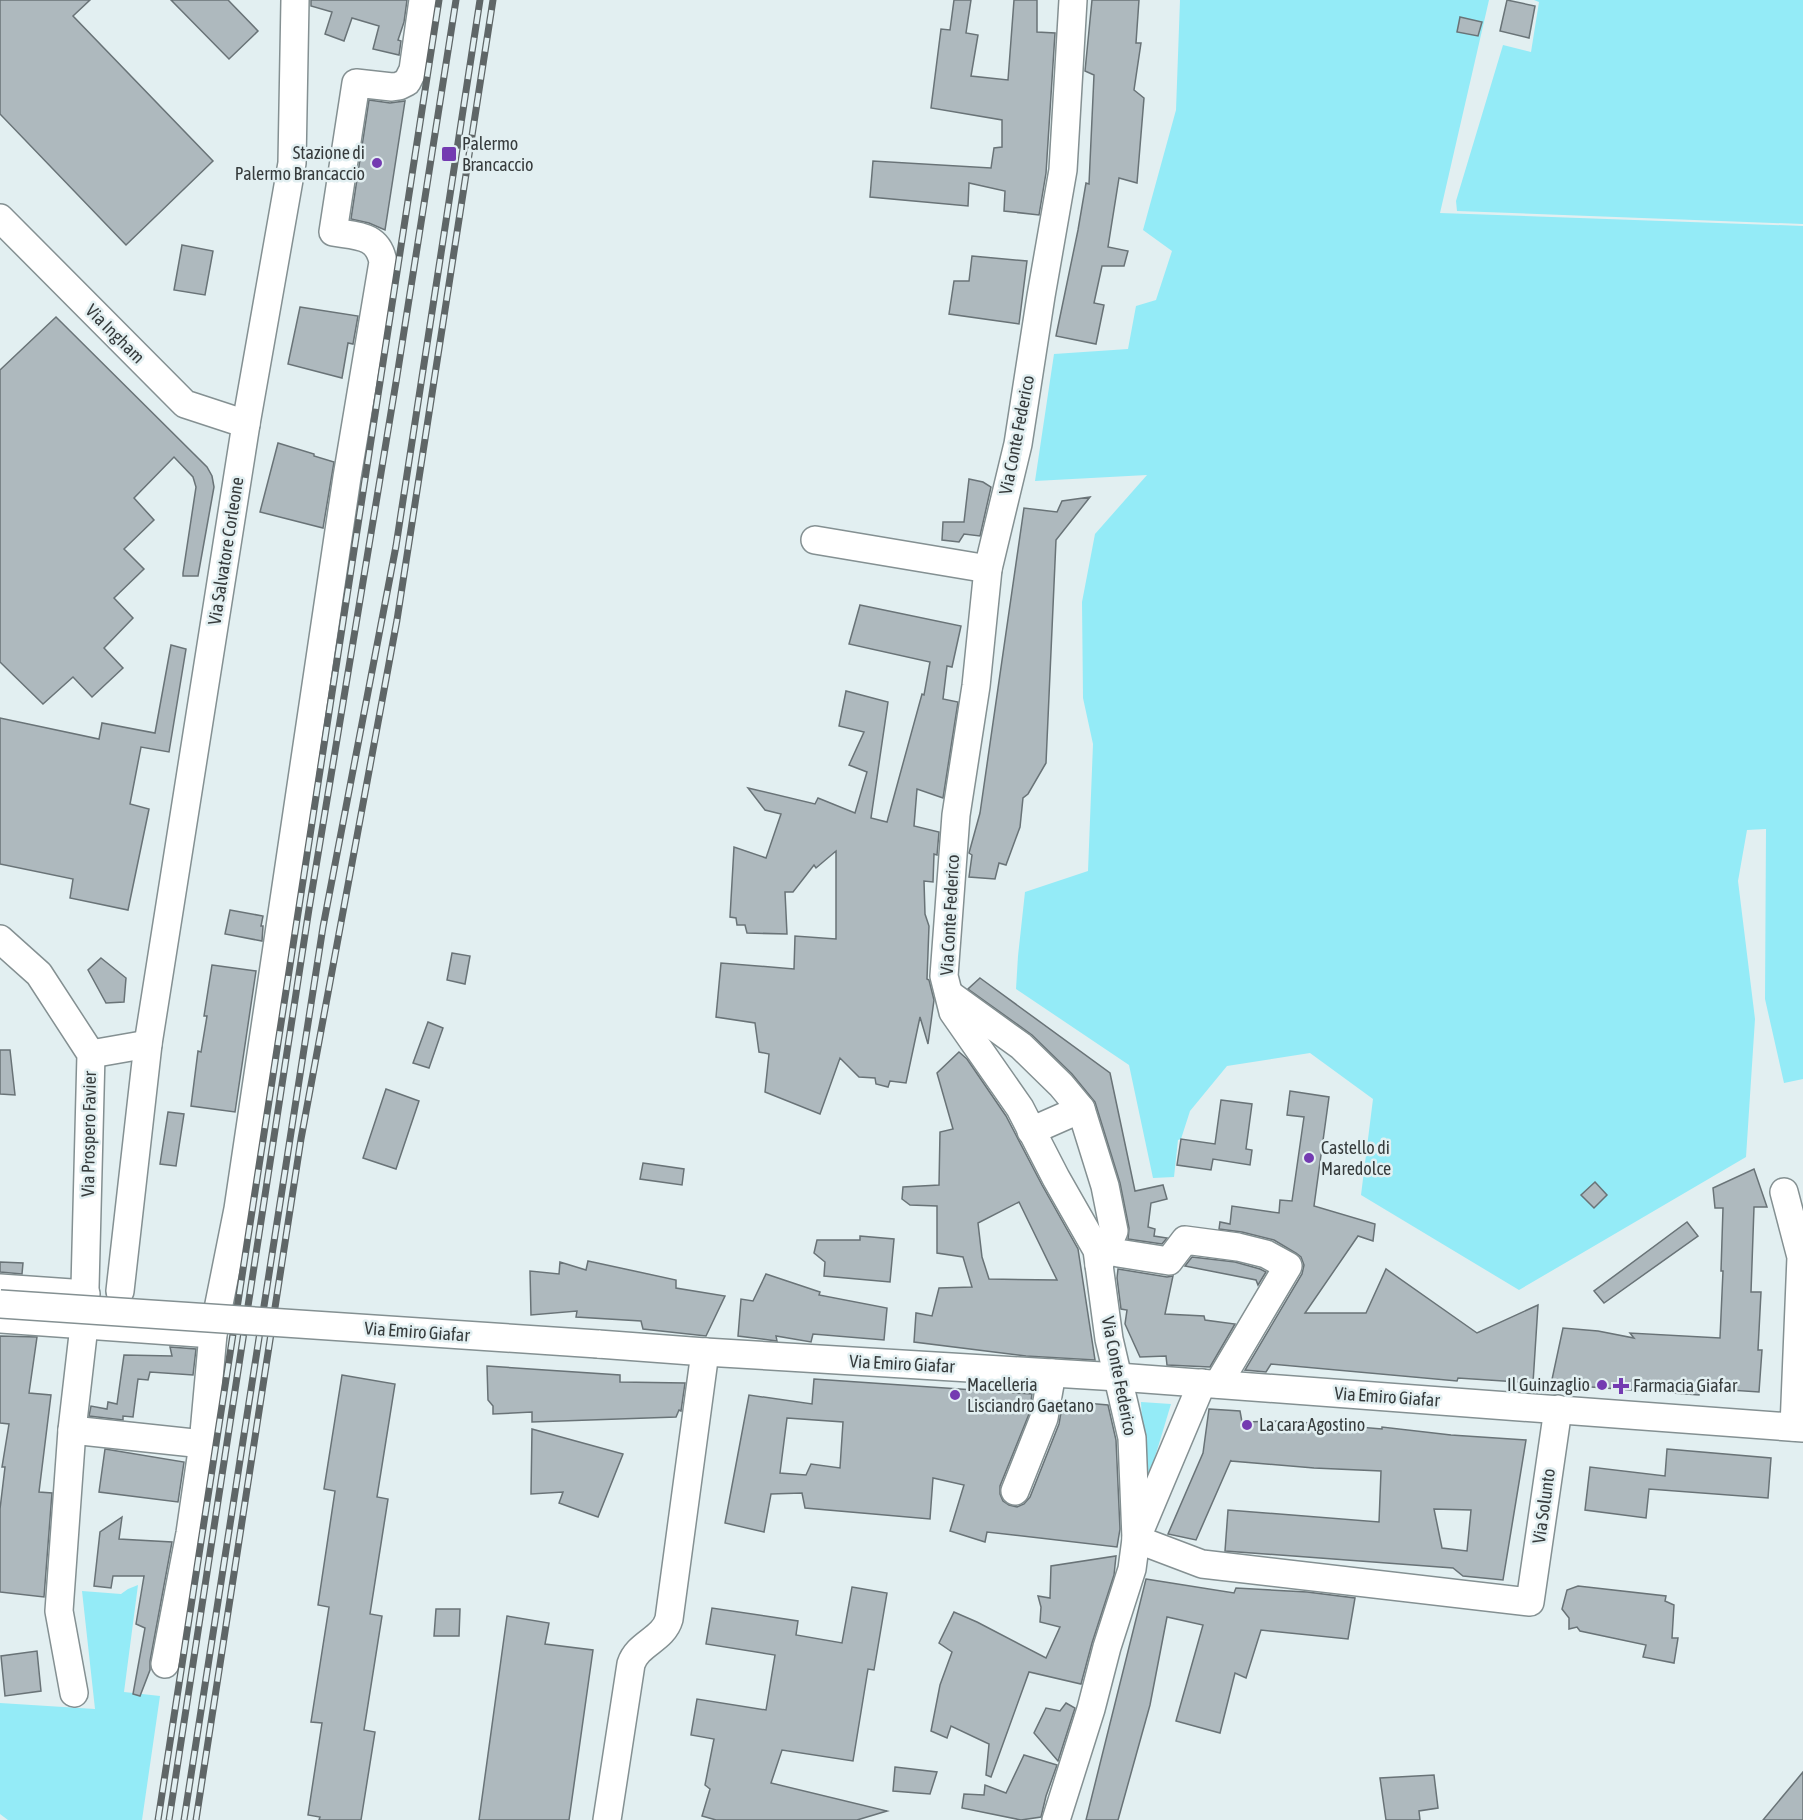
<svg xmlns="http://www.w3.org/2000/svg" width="1803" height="1820" font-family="'Asap Condensed',sans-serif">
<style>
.green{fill:#94ebf7}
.building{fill:#aeb9be;stroke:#697377;stroke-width:1.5;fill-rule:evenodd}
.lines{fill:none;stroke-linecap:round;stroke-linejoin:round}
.minor-casing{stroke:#849092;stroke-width:30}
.minor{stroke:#fff;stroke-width:27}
.rail-casing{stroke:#5f6667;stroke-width:7}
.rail{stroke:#e2eff1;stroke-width:4.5;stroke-dasharray:14;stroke-linecap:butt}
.minor-bridge-casing{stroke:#849092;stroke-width:30;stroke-linecap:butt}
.minor-bridge{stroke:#fff;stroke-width:27}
.poi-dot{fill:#743bb1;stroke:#e2eff1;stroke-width:2}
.labels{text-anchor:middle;stroke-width:5;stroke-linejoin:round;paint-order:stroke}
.poi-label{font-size:18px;fill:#363b3c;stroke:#e2eff1;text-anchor:start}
.street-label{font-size:18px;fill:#363b3c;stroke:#e2eff1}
</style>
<rect width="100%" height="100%" fill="#e2eff1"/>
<!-- green -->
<g class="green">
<path d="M 1180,0 L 1489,0 L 1440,213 L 1803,226 L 1803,1079 L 1784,1083 L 1765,999 L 1766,829 L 1747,830 L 1738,881 L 1755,1019 L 1746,1157 L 1519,1290 L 1361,1195 L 1373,1099 L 1310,1053 L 1227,1066 L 1190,1111 L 1181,1139 L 1178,1140 L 1174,1177 L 1153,1178 L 1129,1065 L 1016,989 L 1018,956 L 1025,892 L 1088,871 L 1093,744 L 1083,698 L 1082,602 L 1095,534 L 1147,475 L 1035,481 L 1054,354 L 1128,349 L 1136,306 L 1156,300 L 1172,251 L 1143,230 L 1176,110 Z"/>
<path d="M 1534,0 L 1803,0 L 1803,224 L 1457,211 L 1456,201 L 1503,45 L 1531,52 L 1539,2 Z"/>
<path d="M 1141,1402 L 1171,1404 L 1145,1490 Z"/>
<path d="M 138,1585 L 124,1692 L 160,1696 L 142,1820 L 8,1820 L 0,1814 L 0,1703 L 95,1709 L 82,1591 L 121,1594 L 128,1589 Z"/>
</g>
<!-- building -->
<g class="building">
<path d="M 0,0 L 90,0 L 73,16 L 213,161 L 126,245 L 0,114 Z"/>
<path d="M 171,0 L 228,0 L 258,31 L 229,59 Z"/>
<path d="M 311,0 L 407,0 L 404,22 L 398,40 L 401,41 L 399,55 L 373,49 L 379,26 L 352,18 L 344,41 L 325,34 L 332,12 L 311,6 Z"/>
<path d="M 954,0 L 971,0 L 966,33 L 978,35 L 971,76 L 1008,80 L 1014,0 L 1037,0 L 1037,32 L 1055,33 L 1046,173 L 1039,215 L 1004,211 L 1005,191 L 969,183 L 968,206 L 870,197 L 873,161 L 991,168 L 994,148 L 1002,147 L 1002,120 L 931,108 L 941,29 L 950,30 Z"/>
<path d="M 1092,0 L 1139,0 L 1136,43 L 1141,43 L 1134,90 L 1144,98 L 1137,183 L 1119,178 L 1108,247 L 1128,251 L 1124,266 L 1102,266 L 1094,303 L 1104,305 L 1096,344 L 1056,336 L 1078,230 L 1086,183 L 1089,184 L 1094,75 L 1085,71 Z"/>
<path d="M 1507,0 L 1535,6 L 1529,38 L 1500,31 Z"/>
<path d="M 1460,17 L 1482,22 L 1478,36 L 1457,32 Z"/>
<path d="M 369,100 L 390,103 L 405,101 L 385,230 L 369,223 L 351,219 Z"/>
<path d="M 182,245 L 213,251 L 205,295 L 174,290 Z"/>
<path d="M 972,256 L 1027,261 L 1019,324 L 949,314 L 954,281 L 969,281 Z"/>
<path d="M 300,307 L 358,316 L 353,344 L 348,343 L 342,378 L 288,364 Z"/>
<path d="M 56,317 L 207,467 L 212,476 L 214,487 L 198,576 L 183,576 L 183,573 L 196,487 L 193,477 L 174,457 L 134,498 L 154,520 L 124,549 L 144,569 L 114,598 L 133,618 L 104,648 L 123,668 L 92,697 L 73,677 L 43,704 L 0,662 L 0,370 Z"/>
<path d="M 278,443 L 314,454 L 314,456 L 334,462 L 323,528 L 260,512 Z"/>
<path d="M 969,479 L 983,482 L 991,487 L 980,536 L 964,534 L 959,542 L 942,540 L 943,522 L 964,522 Z"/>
<path d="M 1090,497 L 1056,540 L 1046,763 L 1028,794 L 1023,798 L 1020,827 L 1006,865 L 999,863 L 995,879 L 969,877 L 972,855 L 969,853 L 980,813 L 1024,508 L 1057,512 L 1062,501 Z"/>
<path d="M 860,605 L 961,626 L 952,667 L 947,666 L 943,699 L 958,702 L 943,798 L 917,789 L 914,826 L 939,832 L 937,855 L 934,854 L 933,882 L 924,881 L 925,914 L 929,926 L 927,979 L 929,980 L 934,1000 L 928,1044 L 920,1017 L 906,1083 L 890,1081 L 888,1087 L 876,1084 L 875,1078 L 859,1077 L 840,1058 L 820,1114 L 765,1092 L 769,1054 L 759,1052 L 755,1023 L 716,1017 L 721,963 L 794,969 L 795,936 L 836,939 L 836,851 L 816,868 L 814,865 L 793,892 L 785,892 L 787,934 L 747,933 L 745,925 L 737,925 L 736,918 L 730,917 L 734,847 L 766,858 L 781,814 L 765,810 L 748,788 L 815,804 L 818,798 L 855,813 L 867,772 L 849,765 L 864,732 L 839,726 L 846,691 L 888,702 L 871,818 L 887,822 L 922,694 L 924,695 L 930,662 L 849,644 Z"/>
<path d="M 171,645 L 186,649 L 169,752 L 141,747 L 130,804 L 149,809 L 128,910 L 70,898 L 73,879 L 0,864 L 0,718 L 99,739 L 102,723 L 155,733 Z"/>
<path d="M 230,910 L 263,916 L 261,926 L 263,926 L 262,941 L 225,934 Z"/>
<path d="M 452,953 L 470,956 L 465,984 L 447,980 Z"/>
<path d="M 101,958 L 126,978 L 124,1002 L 106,1003 L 88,970 Z"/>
<path d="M 212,965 L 256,971 L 235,1112 L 191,1106 L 198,1051 L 201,1052 L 207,1016 L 204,1016 Z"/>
<path d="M 980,978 L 1110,1073 L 1135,1191 L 1163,1185 L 1167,1199 L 1151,1203 L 1148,1227 L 1155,1229 L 1154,1236 L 1167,1238 L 1162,1244 L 1128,1239 L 1129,1228 L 1120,1183 L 1095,1102 L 1072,1074 L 1032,1035 L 968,989 Z"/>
<path d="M 428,1022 L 443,1028 L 429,1068 L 413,1063 Z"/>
<path d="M 0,1050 L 10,1050 L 15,1095 L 0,1094 Z"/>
<path d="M 959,1052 L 967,1059 L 1006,1116 L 1042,1185 L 1078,1249 L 1095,1360 L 1026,1356 L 914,1342 L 916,1313 L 932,1316 L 939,1288 L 972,1287 L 963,1257 L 937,1253 L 937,1206 L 910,1205 L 902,1199 L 903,1187 L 939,1185 L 940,1132 L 953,1129 L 937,1073 ZM 1019,1202 L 1057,1280 L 989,1279 L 982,1257 L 978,1223 Z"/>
<path d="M 386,1089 L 419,1101 L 396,1169 L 363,1158 Z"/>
<path d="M 1290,1091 L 1329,1097 L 1314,1206 L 1375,1224 L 1373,1241 L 1358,1236 L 1305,1313 L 1366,1313 L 1386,1269 L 1477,1333 L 1538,1305 L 1533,1383 L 1458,1378 L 1457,1381 L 1271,1364 L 1266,1372 L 1245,1370 L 1302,1274 L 1304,1265 L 1301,1257 L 1296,1253 L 1274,1240 L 1242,1232 L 1219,1229 L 1220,1222 L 1230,1224 L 1232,1206 L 1279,1213 L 1280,1200 L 1292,1201 L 1304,1117 L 1287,1115 Z"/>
<path d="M 1221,1100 L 1252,1104 L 1246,1149 L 1252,1150 L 1250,1165 L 1213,1159 L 1211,1170 L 1177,1165 L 1181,1139 L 1215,1144 Z"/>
<path d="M 168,1112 L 184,1114 L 176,1166 L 160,1164 Z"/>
<path d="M 643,1163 L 684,1169 L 682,1185 L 640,1179 Z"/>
<path d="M 1754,1169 L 1767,1207 L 1754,1207 L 1751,1292 L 1761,1292 L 1758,1350 L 1762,1350 L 1759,1392 L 1700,1388 L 1699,1395 L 1551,1384 L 1563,1328 L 1598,1331 L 1634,1338 L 1630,1333 L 1720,1338 L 1723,1271 L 1721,1271 L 1723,1208 L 1715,1208 L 1713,1188 Z"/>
<path d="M 1595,1182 L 1607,1195 L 1594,1208 L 1581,1195 Z"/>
<path d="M 1687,1222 L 1698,1236 L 1604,1303 L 1594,1291 Z"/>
<path d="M 860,1236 L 894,1239 L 890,1282 L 824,1276 L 825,1262 L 814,1253 L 817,1240 L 860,1240 Z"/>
<path d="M 1192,1257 L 1235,1262 L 1260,1269 L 1266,1272 L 1258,1285 L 1256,1280 L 1185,1266 Z"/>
<path d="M 588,1261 L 676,1280 L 676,1288 L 725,1296 L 706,1336 L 643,1329 L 641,1321 L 576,1317 L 577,1311 L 531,1315 L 530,1271 L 559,1274 L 560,1262 L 586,1270 Z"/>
<path d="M 0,1262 L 23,1263 L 22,1274 L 0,1272 Z"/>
<path d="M 1118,1269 L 1167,1277 L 1173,1276 L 1165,1314 L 1204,1316 L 1205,1320 L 1235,1324 L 1210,1367 L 1167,1365 L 1166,1356 L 1140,1357 L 1125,1324 L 1127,1310 L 1121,1309 L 1117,1278 Z"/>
<path d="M 766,1274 L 820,1292 L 819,1295 L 887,1308 L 884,1340 L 813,1334 L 811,1342 L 776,1336 L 777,1341 L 738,1336 L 741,1299 L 753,1301 Z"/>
<path d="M 0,1336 L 37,1337 L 29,1393 L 51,1395 L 39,1492 L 52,1493 L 44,1597 L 0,1592 L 0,1509 L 5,1467 L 2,1467 L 9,1424 L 0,1423 Z"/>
<path d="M 170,1347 L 196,1349 L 193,1375 L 150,1372 L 148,1380 L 138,1379 L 133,1417 L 123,1416 L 123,1420 L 89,1416 L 91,1406 L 107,1409 L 108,1402 L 117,1404 L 124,1355 L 172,1356 Z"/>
<path d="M 487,1366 L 620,1375 L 620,1382 L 685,1383 L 681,1411 L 679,1410 L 676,1417 L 532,1422 L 532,1412 L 493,1414 L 493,1406 L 488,1400 Z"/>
<path d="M 342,1375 L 395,1384 L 377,1497 L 388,1499 L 370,1614 L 382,1616 L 364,1730 L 375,1732 L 361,1820 L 319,1820 L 320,1817 L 308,1815 L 322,1723 L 311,1722 L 329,1607 L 318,1605 L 335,1491 L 324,1489 Z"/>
<path d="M 814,1379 L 1032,1394 L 1029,1414 L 1000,1486 L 1000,1494 L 1003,1501 L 1009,1505 L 1017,1507 L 1024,1504 L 1030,1497 L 1059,1424 L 1063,1401 L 1108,1405 L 1116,1440 L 1120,1529 L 1117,1547 L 987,1532 L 985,1542 L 950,1531 L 964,1485 L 933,1478 L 930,1519 L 805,1508 L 802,1493 L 771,1494 L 764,1532 L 725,1523 L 749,1395 L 812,1404 ZM 787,1418 L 843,1422 L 840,1468 L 811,1464 L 806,1475 L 780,1473 Z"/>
<path d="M 1209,1409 L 1240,1411 L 1242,1422 L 1286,1421 L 1382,1429 L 1382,1427 L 1451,1435 L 1526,1440 L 1503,1580 L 1463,1576 L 1453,1568 L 1225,1551 L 1228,1510 L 1379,1522 L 1381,1471 L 1314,1468 L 1231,1461 L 1231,1460 L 1196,1540 L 1168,1534 L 1203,1453 ZM 1434,1509 L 1471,1510 L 1467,1551 L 1442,1548 Z"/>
<path d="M 532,1429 L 623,1454 L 598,1517 L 559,1503 L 563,1492 L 531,1494 Z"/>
<path d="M 105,1449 L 184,1462 L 178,1502 L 99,1492 Z"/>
<path d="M 1667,1449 L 1771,1458 L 1768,1498 L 1649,1489 L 1646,1518 L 1585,1510 L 1590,1467 L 1665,1476 Z"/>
<path d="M 122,1517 L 119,1539 L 172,1542 L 150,1661 L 150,1670 L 140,1696 L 133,1694 L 145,1628 L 136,1624 L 144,1576 L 113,1576 L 111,1588 L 94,1586 L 100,1532 Z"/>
<path d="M 1116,1556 L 1114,1575 L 1092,1643 L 1081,1684 L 1029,1672 L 991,1777 L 986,1775 L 989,1744 L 951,1726 L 947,1738 L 931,1731 L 940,1685 L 952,1652 L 939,1643 L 954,1612 L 977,1622 L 1046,1658 L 1060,1627 L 1040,1622 L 1041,1607 L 1038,1596 L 1050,1598 L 1051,1566 Z"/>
<path d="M 1146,1579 L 1234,1593 L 1236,1588 L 1307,1592 L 1355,1598 L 1348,1639 L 1261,1630 L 1246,1678 L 1235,1673 L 1220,1733 L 1176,1721 L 1203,1625 L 1167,1617 L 1150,1705 L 1118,1820 L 1086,1820 Z"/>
<path d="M 1578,1586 L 1666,1596 L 1665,1601 L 1674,1605 L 1672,1638 L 1678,1638 L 1674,1663 L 1643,1657 L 1646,1645 L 1580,1631 L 1577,1627 L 1569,1629 L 1569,1618 L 1562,1609 L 1567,1590 Z"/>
<path d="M 852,1587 L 887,1593 L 874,1670 L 868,1669 L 853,1761 L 782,1750 L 771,1783 L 887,1811 L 857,1820 L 716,1820 L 702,1816 L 710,1789 L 705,1785 L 714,1739 L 691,1735 L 697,1699 L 766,1710 L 775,1655 L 706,1644 L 712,1608 L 798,1621 L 796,1635 L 842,1643 Z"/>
<path d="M 436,1609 L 460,1609 L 459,1636 L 434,1636 Z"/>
<path d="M 507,1616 L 549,1623 L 545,1644 L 593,1650 L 569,1820 L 479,1820 Z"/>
<path d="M 37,1651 L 41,1691 L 5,1696 L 1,1656 Z"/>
<path d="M 1066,1703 L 1075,1708 L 1058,1761 L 1034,1733 L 1046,1708 L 1060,1711 Z"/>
<path d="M 1024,1755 L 1057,1765 L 1046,1796 L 1041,1817 L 1021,1820 L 962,1808 L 964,1794 L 984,1795 L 985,1785 L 1006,1793 Z"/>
<path d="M 895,1767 L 937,1772 L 930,1794 L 893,1791 Z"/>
<path d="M 1803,1772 L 1803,1820 L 1763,1820 Z"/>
<path d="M 1434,1775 L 1438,1808 L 1419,1811 L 1420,1820 L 1386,1820 L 1380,1778 Z"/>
</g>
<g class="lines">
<!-- minor casing -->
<g class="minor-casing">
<g id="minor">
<path d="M 0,218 L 185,404 L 246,424"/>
<path d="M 815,540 L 988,569"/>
<path d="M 0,939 L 39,974 L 91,1054 L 84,1326 L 72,1430"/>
<path d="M 949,994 L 1021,1046 L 1061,1085 L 1081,1109 L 1105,1186 L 1114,1231 L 1099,1265"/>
<path d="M 91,1054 L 148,1044"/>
<path d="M 1031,1131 L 1081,1109"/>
<path d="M 1784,1192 L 1801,1257 L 1794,1427"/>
<path d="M 1108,1246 L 1118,1253 L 1169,1261 L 1185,1240 L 1238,1247 L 1266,1254 L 1288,1266 L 1218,1384"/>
<path d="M 0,1288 L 86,1294"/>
<path d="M 120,1291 L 148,1044 L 246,424 L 292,163 L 295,0"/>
<path d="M 0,1319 L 213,1334"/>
<path d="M 598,1344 L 705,1352 L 1118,1377 L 1803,1428"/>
<path d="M 1015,1491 L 1044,1418 L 1052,1373"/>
<path d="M 1141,1528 L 1202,1383"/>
<path d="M 1136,1539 L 1202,1564 L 1530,1602 L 1558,1409"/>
<path d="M 165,1664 L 190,1533 L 203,1444"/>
<path d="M 74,1693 L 59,1611 L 72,1430 L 203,1444 L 213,1334 L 238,1209 L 347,477 L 383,262 C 378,234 356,236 333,232 L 356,83 L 392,87 L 399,86 L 407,82 L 413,70 L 423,0"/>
<path d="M 607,1820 L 631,1664 C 638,1643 663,1640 669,1619 L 705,1352"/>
<path d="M 1056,1820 L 1091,1709 L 1107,1647 L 1132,1569 L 1136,1539 L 1132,1438 L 1109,1339 L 1097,1250 L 1056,1178 L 1020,1108 L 953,1012 L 944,976 L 956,815 L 976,686 L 988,569 L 1018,444 L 1041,296 L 1063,170 L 1073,0"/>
</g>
</g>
<!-- minor -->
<use href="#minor" class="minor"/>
<!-- rail casing -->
<g class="rail-casing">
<g id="rail">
<path d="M 158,1820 L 439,0"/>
<path d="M 169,1820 L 309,909 L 397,376 L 456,0"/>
<path d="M 184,1820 L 323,927 L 396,546 L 480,0"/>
<path d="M 196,1820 L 301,1139 L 397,620 L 493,0"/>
</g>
</g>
<!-- rail -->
<use href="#rail" class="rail"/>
<!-- minor-bridge casing -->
<g class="minor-bridge-casing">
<path id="minor-bridge" d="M 0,1304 L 598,1344"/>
</g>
<!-- minor-bridge -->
<use href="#minor-bridge" class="minor-bridge"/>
</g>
<!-- markers -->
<g class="poi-dot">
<rect x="441" y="146" width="16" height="16" rx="3"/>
<circle cx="377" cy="163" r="6"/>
<circle cx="1309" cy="1158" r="6"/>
<circle cx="1602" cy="1385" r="6"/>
<path d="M1618 1377h6v6h6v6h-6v6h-6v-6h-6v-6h6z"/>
<circle cx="955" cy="1395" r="6"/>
<circle cx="1247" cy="1425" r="6"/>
</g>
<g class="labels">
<!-- poi labels -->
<g class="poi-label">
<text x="462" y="150">Palermo<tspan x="462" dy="21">Brancaccio</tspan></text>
<text x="365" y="159" text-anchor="end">Stazione di<tspan x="365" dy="21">Palermo Brancaccio</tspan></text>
<text x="1321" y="1154">Castello di<tspan x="1321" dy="21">Maredolce</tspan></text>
<text x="967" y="1391">Macelleria<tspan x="967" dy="21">Lisciandro Gaetano</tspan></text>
<text x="1590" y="1391" text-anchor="end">Il Guinzaglio</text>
<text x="1633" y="1392">Farmacia Giafar</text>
<text x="1259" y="1431">La cara Agostino</text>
</g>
<!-- street labels -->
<g class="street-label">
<text transform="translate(115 334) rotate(45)" y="6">Via Ingham</text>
<text transform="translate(1017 435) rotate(-79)" y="6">Via Conte Federico</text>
<text transform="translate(226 551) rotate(-81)" y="6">Via Salvatore Corleone</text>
<text transform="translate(950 915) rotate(-87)" y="6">Via Conte Federico</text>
<text transform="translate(89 1134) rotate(-89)" y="6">Via Prospero Favier</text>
<text transform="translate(417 1332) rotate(4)" y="6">Via Emiro Giafar</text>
<text transform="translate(902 1364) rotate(3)" y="6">Via Emiro Giafar</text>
<text transform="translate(1119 1376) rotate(79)" y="6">Via Conte Federico</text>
<text transform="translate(1387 1397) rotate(4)" y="6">Via Emiro Giafar</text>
<text transform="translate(1544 1506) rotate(-82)" y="6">Via Solunto</text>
</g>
</g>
</svg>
